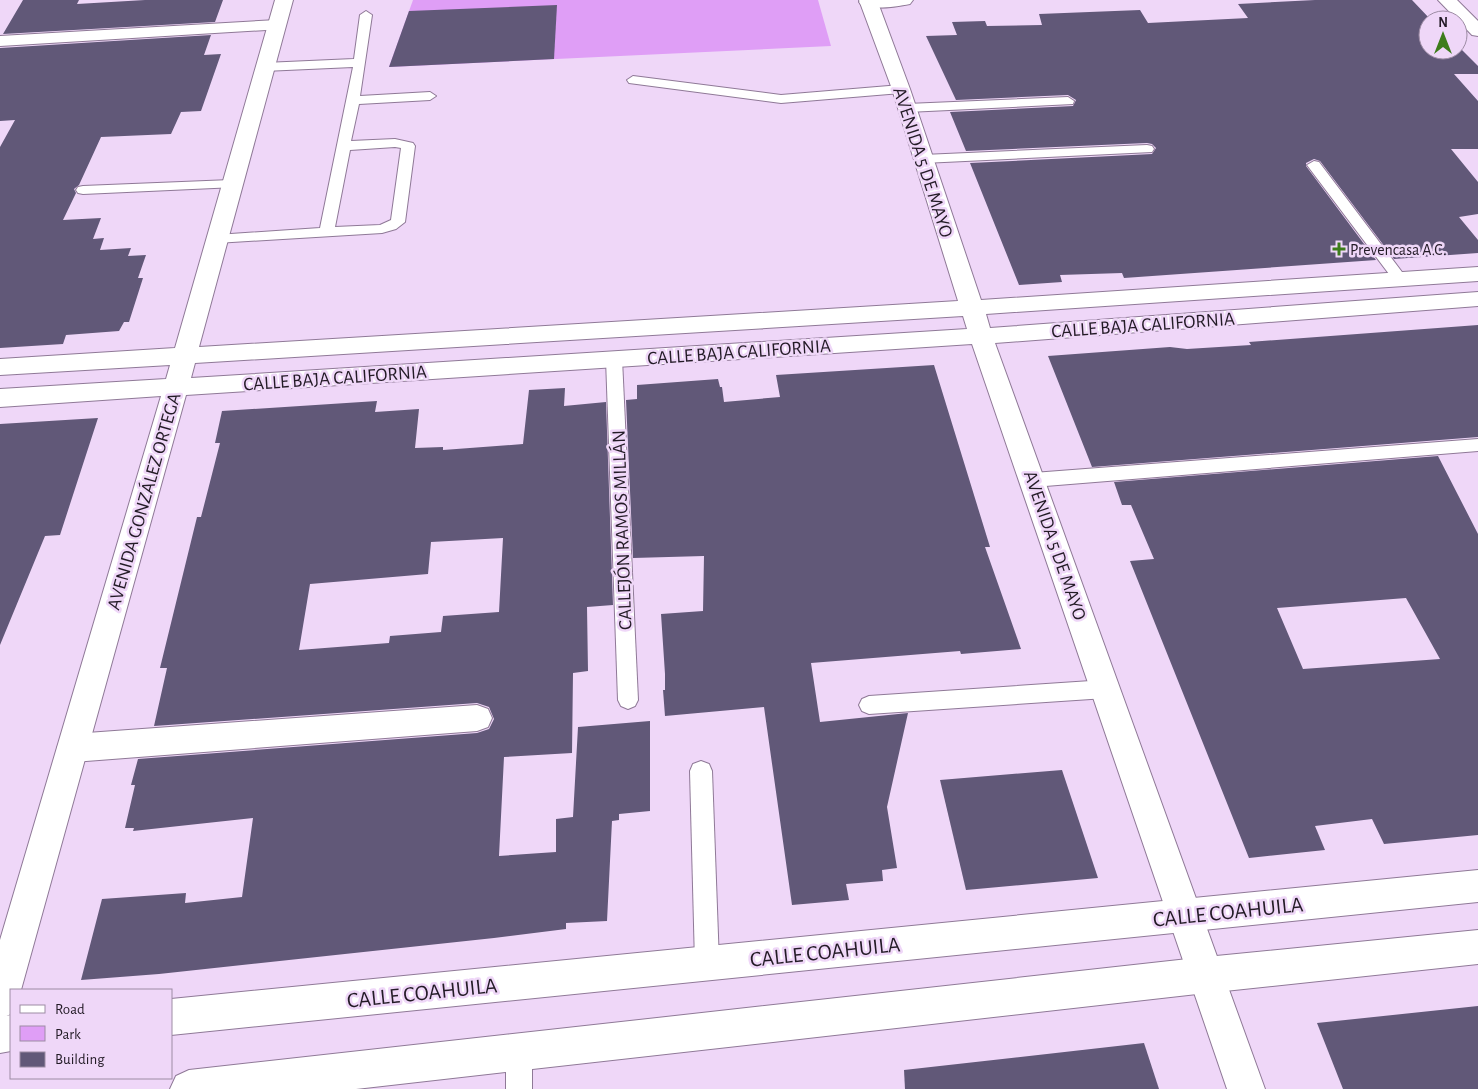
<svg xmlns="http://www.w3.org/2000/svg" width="1478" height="1089" font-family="'Alegreya Sans',sans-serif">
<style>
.green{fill:#df9ef6}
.building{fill:#615878;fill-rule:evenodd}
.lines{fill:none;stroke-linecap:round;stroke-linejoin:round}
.service-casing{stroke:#8f7997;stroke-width:2}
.minor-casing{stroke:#8f7997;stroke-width:2}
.tertiary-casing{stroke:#8f7997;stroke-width:2}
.secondary-casing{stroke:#8f7997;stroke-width:2}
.service{fill:#fff;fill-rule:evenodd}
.minor{fill:#fff;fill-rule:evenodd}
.tertiary{fill:#fff;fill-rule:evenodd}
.secondary{fill:#fff;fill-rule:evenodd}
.poi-dot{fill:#3d7c1b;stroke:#efd7f8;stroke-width:2}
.labels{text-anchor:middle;stroke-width:5;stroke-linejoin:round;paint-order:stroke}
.far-poi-label{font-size:16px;fill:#231b26;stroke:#efd7f8;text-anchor:start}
.street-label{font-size:19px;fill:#231b26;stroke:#efd7f8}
.near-street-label{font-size:22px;fill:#231b26;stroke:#efd7f8}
</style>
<rect width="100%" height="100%" fill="#efd7f8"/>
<!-- green -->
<path class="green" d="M 413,0 L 818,0 L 831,46 L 389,67 Z"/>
<!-- building -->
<g class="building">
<path d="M 23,0 L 79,0 L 77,4 L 145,0 L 223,0 L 215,22 L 3,34 Z"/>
<path d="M 1315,0 L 1412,0 L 1431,20 L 1428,20 L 1428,50 L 1458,50 L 1458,46 L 1478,66 L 1478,74 L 1454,74 L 1478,101 L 1478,149 L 1451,149 L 1478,182 L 1478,214 L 1459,217 L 1478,240 L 1478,253 L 1394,259 L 1320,161 L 1314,159 L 1306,163 L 1306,166 L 1376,260 L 1124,278 L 1122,273 L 1060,275 L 1062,282 L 1019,285 L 970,163 L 1152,154 L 1156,148 L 1152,144 L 1147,143 L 966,151 L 950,112 L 1073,106 L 1076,100 L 1068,95 L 956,100 L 926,36 L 957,35 L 952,22 L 985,21 L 987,26 L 1042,25 L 1039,14 L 1140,10 L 1148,23 L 1248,18 L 1238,4 Z"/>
<path d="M 557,5 L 554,59 L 389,67 L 409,11 Z"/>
<path d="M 211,35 L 204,55 L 221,54 L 201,111 L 181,112 L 171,134 L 101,137 L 79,185 L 74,189 L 76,193 L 63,220 L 101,218 L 93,239 L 104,238 L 100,250 L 131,248 L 128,256 L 146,255 L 138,278 L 143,278 L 129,322 L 124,322 L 119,331 L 66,335 L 63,344 L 0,348 L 0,147 L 15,120 L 0,121 L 0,48 Z"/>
<path d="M 1478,325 L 1478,437 L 1092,467 L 1048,356 L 1170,347 L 1187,349 L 1251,345 L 1249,342 Z"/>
<path d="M 934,365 L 990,547 L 985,547 L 1021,649 L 961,654 L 960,651 L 811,663 L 820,722 L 908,713 L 887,807 L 897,868 L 882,870 L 883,881 L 846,884 L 849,900 L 792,905 L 764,707 L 665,716 L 663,690 L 665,690 L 665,674 L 661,614 L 703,611 L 704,556 L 633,558 L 626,400 L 637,399 L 637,385 L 718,379 L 720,387 L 722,387 L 724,402 L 780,397 L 776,375 Z"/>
<path d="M 565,388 L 564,406 L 606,402 L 613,605 L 587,607 L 588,671 L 573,673 L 572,753 L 504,757 L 499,856 L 556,852 L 556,819 L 573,817 L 578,727 L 650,721 L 650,811 L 619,814 L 619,820 L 612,821 L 607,921 L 566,923 L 566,929 L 494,938 L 159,974 L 81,980 L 102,899 L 186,893 L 185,903 L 242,897 L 253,818 L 133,831 L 134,828 L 125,828 L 135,785 L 131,785 L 138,759 L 477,733 L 489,729 L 494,719 L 489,707 L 477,703 L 154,726 L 167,668 L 160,668 L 197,517 L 201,517 L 220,443 L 215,443 L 222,411 L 377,401 L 375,412 L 419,409 L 415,448 L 443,447 L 443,450 L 523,444 L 529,390 ZM 503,538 L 499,612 L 443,616 L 441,632 L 390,636 L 389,643 L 299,650 L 310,584 L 428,574 L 431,542 Z"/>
<path d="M 98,418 L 60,535 L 45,536 L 0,645 L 0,424 Z"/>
<path d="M 1438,456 L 1478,534 L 1478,835 L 1384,844 L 1372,819 L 1315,826 L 1325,850 L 1249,858 L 1130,561 L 1154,559 L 1131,505 L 1122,505 L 1114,482 ZM 1406,598 L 1440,659 L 1303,669 L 1277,608 Z"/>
<path d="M 1062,770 L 1098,878 L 966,890 L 940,780 Z"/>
<path d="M 1478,1006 L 1478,1089 L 1343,1089 L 1317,1023 Z"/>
<path d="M 1144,1043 L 1159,1089 L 905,1089 L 904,1070 Z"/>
</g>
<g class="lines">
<!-- service casing -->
<g class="service-casing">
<g id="service">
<path d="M 366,11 L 372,15 L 360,96 L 430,92 L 436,96 L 430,100 L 359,104 L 351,141 L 395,139 L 413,143 L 415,146 L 405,222 L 396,229 L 382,233 L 216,243 L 211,242 L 209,239 L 211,236 L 216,235 L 320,228 L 353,67 L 264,71 L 258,67 L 264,63 L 354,59 L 360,15 ZM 395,147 L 401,148 L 391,220 L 380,225 L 335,227 L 350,150 Z"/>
<path d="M 633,76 L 781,95 L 901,85 L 907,89 L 901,93 L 781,103 L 629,83 L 627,80 Z"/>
<path d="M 1068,97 L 1074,101 L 1073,104 L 907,112 L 900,108 L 907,104 Z"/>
<path d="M 1147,145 L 1152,146 L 1154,149 L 1152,152 L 923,163 L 916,159 L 923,155 Z"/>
<path d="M 1314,161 L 1319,162 L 1405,276 L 1408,279 L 1405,282 L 1395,282 L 1307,165 Z"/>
<path d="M 231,180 L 238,184 L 236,187 L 83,194 L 78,193 L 76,190 L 78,187 L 83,186 Z"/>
<path d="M 614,354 L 620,355 L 622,359 L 638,700 L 635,706 L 628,709 L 621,706 L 618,700 L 606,359 L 608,355 Z"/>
<path d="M 1478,439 L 1478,451 L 1033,487 L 1027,485 L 1024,480 L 1027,475 L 1033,473 Z"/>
<path d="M 1106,680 L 1113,683 L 1116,689 L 1113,695 L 1106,698 L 869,714 L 862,711 L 859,705 L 862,699 L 869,696 Z"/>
<path d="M 701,761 L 709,764 L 712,771 L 719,963 L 716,971 L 707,975 L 698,971 L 695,963 L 690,771 L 693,764 Z"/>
<path d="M 519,1039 L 528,1043 L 532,1052 L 532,1089 L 506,1089 L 506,1052 L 510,1043 Z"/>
</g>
</g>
<!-- minor casing -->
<g class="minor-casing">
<g id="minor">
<path d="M 861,0 L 913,0 L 910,4 C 896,7 876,9 862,6 L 859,2 Z"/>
<path d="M 277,20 L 283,21 L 286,25 L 283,29 L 0,46 L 0,36 Z"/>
<path d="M 477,705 L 488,709 L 492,718 L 488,727 L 477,731 L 73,762 L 62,758 L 57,748 L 62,738 L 73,734 Z"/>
</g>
</g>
<!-- tertiary casing -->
<g class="tertiary-casing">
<g id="tertiary">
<path d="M 275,0 L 293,0 L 199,347 L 958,301 L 892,89 L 859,0 L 877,0 L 910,89 L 981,300 L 1478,267 L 1478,281 L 986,314 L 990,328 L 1478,292 L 1478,306 L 995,343 L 1265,1089 L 1227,1089 L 972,344 L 186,395 L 21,990 L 11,990 L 11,1014 L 0,1019 L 0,940 L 161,396 L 0,407 L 0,389 L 166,379 L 170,365 L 0,375 L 0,359 L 175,348 ZM 963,316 L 967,329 L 191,378 L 195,363 Z"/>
<path d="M 1438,0 L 1457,0 L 1478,21 L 1478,36 L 1472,35 Z"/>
</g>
</g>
<!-- secondary casing -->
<g class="secondary-casing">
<g id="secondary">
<path d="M 1478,870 L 1478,902 L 171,1035 L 171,999 Z"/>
<path d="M 1478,930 L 1478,964 L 1206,993 L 356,1089 L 170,1089 L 176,1076 L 189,1070 L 1206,957 Z"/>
<path d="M 11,1015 L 11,1051 L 0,1053 L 0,1017 Z"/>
</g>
</g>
<!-- service -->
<use href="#service" class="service"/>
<!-- minor -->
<use href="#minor" class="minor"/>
<!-- tertiary -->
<use href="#tertiary" class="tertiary"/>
<!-- secondary -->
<use href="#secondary" class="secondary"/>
</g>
<!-- markers -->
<path class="poi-dot" d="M1336.5 241.5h5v5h5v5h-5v5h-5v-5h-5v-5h5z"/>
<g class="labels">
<!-- far-poi labels -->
<g class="far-poi-label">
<text x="1350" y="255">Prevencasa A.C.</text>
</g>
<!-- street labels -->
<g class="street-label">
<text transform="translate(924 162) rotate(72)" y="7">AVENIDA 5 DE MAYO</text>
<text transform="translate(1143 324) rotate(-4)" y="7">CALLE BAJA CALIFORNIA</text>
<text transform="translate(739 351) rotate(-4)" y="7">CALLE BAJA CALIFORNIA</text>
<text transform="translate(335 377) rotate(-4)" y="7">CALLE BAJA CALIFORNIA</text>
<text transform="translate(143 501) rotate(-74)" y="7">AVENIDA GONZÁLEZ ORTEGA</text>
<text transform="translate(621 530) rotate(-92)" y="7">CALLEJÓN RAMOS MILLÁN</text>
<text transform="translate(1056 545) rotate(71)" y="7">AVENIDA 5 DE MAYO</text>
</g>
<!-- near-street labels -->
<g class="near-street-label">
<text transform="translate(1228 911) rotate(-6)" y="8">CALLE COAHUILA</text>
<text transform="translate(825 951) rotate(-6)" y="8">CALLE COAHUILA</text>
<text transform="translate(422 992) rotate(-6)" y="8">CALLE COAHUILA</text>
</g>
</g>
<!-- legend -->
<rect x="10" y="989" width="162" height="90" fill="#efd7f8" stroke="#9d8ca4"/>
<rect x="20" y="1005" width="25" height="8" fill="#ffffff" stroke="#9d8ca4"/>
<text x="55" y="1014" font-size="15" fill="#231b26">Road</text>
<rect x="20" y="1026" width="25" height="15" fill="#df9ef6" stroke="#9d8ca4"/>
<text x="55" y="1039" font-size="15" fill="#231b26">Park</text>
<rect x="20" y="1052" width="25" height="15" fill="#615878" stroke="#9d8ca4"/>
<text x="55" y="1064" font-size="15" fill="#231b26">Building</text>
<!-- north arrow -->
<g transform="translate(1443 35)"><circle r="24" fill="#efd7f8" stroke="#9d8ca4"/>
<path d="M0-4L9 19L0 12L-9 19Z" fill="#3d7c1b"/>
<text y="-8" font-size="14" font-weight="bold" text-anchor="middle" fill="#231b26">N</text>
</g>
</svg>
